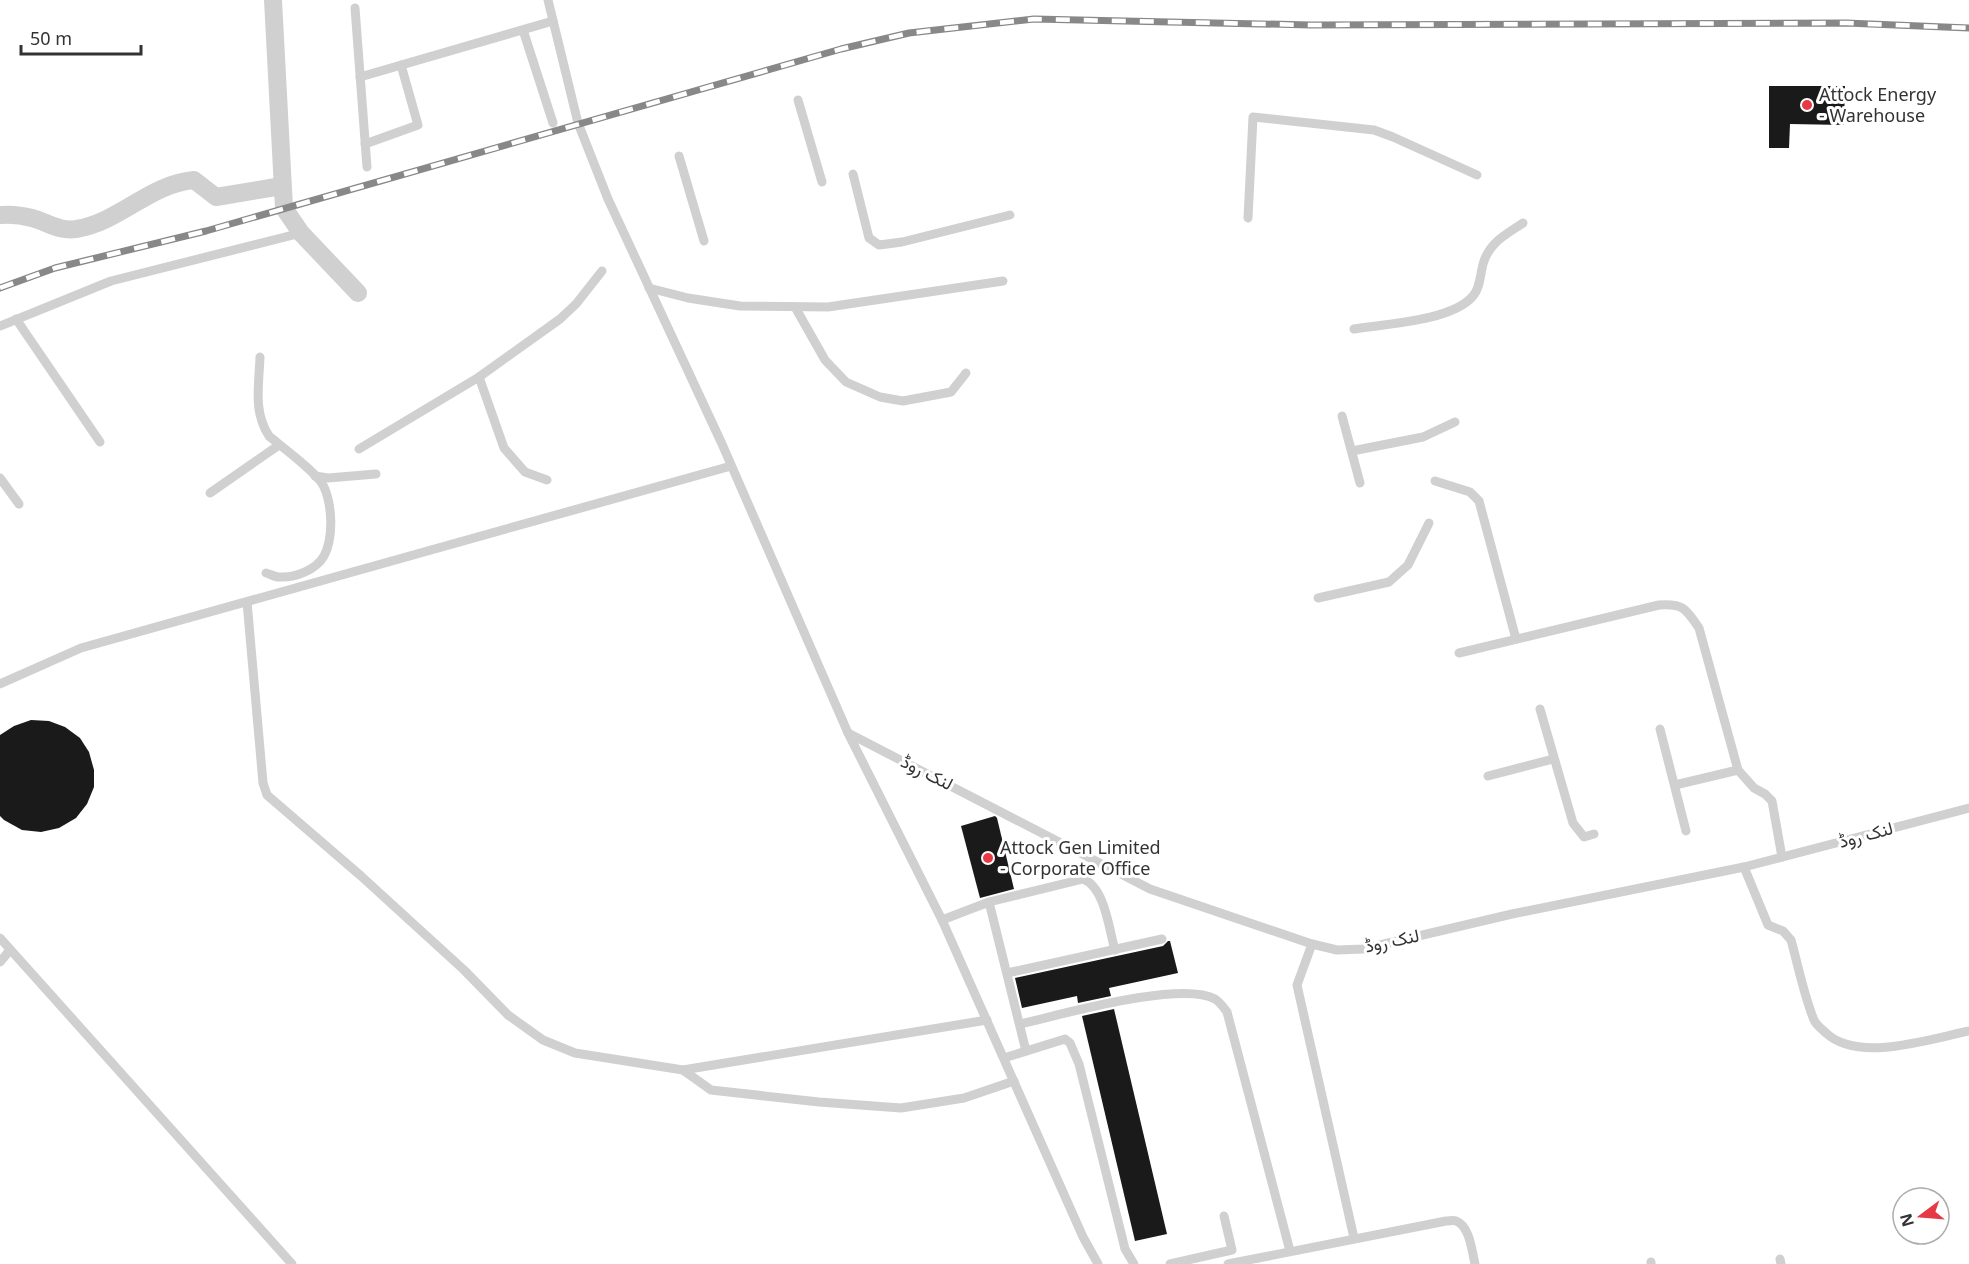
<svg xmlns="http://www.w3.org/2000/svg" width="1969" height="1264" font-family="'Noto Sans',Vazirmatn,sans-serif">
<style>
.building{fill:#1a1a1a}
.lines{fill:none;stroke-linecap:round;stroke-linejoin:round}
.lane{stroke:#d0d0d0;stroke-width:9}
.street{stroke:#d0d0d0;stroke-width:18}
.rail-casing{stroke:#888;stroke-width:7}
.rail{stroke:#fff;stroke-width:4.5;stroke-dasharray:14;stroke-linecap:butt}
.poi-dot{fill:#e63946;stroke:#fff;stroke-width:2}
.labels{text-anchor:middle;stroke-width:6;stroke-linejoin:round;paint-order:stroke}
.poi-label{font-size:18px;fill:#333;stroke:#fff;text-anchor:start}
.street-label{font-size:18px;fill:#333;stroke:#fff}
</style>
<rect width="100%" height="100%" fill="#fff"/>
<!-- building -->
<g class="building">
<path d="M 1769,86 L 1845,86 L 1844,125 L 1790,124 L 1789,148 L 1769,148 Z"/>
<path d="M 31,720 L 49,721 L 65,727 L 80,738 L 89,752 L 94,770 L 94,787 L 87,804 L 76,818 L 59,828 L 41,832 L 22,830 L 4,820 L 0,816 L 0,735 L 14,726 Z"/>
<path d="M 995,816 L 997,818 L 1014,889 L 980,898 L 961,826 Z"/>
<path d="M 1168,941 L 1170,941 L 1178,973 L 1109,988 L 1111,996 L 1078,1003 L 1077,996 L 1022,1008 L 1015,978 L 1163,946 Z"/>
<path d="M 1114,1009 L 1167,1234 L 1135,1241 L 1082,1016 Z"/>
</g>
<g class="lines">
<!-- lane -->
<g class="lane">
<path d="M 548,0 L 578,123 L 608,199 L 722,444 L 848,733 L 942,920 L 1083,1237 L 1098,1264"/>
<path d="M 355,8 L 367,167"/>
<path d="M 523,30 L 553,123"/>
<path d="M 360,77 L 553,21"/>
<path d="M 798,100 L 822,182"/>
<path d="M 365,144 L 418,125 L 401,65"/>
<path d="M 679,156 L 704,241"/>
<path d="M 853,174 L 869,238 L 879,245 L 902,242 L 1010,215"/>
<path d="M 1248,218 L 1253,117 L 1374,130 L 1393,137 L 1477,175"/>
<path d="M 649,288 L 688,298 L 740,306 L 828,307 L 1003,281"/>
<path d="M 795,307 L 825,360 L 846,382 L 880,397 L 903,401 L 951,392 L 966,373"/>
<path d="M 16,319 L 100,442"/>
<path d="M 0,326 L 111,281 L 301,233"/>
<path d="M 1354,329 C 1385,324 1452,321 1473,296 C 1481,287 1480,272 1484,261 C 1491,241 1507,234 1523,223"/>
<path d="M 260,357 C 259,385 253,412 269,436 C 282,447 318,473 324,487 C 332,505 334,537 324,556 C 316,570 295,578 279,577 C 275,577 270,574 266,573"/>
<path d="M 479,377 L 504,448 L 525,472 L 547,480"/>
<path d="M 1342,416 L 1360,483"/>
<path d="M 359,449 L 479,377 L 560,319 L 576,304 L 602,271"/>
<path d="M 1352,451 L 1423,437 L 1455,422"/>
<path d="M 315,476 L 328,478 L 376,474"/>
<path d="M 0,478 L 19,504"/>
<path d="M 1435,481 L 1470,492 L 1479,501 L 1516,639"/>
<path d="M 210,493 L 279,445"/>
<path d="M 1318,598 L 1389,582 L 1408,565 L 1429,523"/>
<path d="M 247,602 L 263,783 L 267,795 L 361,876 L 464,970 L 508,1015 L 543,1040 L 575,1053 L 683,1070 L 987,1020"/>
<path d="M 1459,653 L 1659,605 C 1683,603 1686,609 1699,628 L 1738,770 L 1754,788 L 1765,794 L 1772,801 L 1782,857"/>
<path d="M 0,684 L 81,648 L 731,466"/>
<path d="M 1540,709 L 1573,823 L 1584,837 L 1594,834"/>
<path d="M 1660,729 L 1686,831"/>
<path d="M 848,733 L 1150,889 L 1312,944 L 1337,950 L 1363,949 L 1512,914 L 1744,867 L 1969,808"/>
<path d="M 1488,776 L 1553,759"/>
<path d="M 1675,785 L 1738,770"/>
<path d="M 1744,867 L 1768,925 L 1783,931 L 1791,940 C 1798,965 1804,996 1814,1020 C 1816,1025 1822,1029 1826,1033 C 1858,1063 1930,1039 1969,1031"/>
<path d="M 989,902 L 1026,1051"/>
<path d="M 942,920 L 989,902 L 1083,879 C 1105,887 1109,930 1115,950"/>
<path d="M 0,938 L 292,1264"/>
<path d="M 1312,944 L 1297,985 L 1354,1238"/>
<path d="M 0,962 L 10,950"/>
<path d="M 1007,973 L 1162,939"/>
<path d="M 1020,1024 C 1060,1015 1181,980 1215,999 C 1220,1002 1224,1008 1227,1012 L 1290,1251"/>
<path d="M 1004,1058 L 1065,1039 L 1070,1043 L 1079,1064 L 1125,1249 L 1134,1264"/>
<path d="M 683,1070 L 711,1090 L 819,1102 L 901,1108 L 964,1098 L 1014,1081"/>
<path d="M 1780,1259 L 1781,1264"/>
<path d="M 1651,1262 L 1651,1264"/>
<path d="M 1170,1264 L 1232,1250 L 1224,1216"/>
<path d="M 1228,1264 L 1446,1221 C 1450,1221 1453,1220 1456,1221 C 1470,1226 1472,1252 1475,1264"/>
</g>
<!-- street -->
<g class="street">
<path d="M 273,0 L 284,208 L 301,233 L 358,293"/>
<path d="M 0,215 C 11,214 21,215 32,218 C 47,222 60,232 76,229 C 120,222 149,184 194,180 L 216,197 L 282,186"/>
</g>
<!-- rail casing -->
<g class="rail-casing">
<path id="rail" d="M 0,288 L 55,268 L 206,231 L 841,49 L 909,33 L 1034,19 L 1311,25 L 1846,23 L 1969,28"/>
</g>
<!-- rail -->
<use href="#rail" class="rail"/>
</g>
<!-- markers -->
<g class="poi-dot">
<circle cx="1807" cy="105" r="6"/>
<circle cx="988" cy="858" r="6"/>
</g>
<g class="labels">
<!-- poi labels -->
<g class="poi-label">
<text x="1819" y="101">Attock Energy<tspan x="1819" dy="21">- Warehouse</tspan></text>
<text x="1000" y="854">Attock Gen Limited<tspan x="1000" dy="21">- Corporate Office</tspan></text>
</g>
<!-- street labels -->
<g class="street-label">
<text transform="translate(927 773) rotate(27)" y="6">لنک روڈ</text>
<text transform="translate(1866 835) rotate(-15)" y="6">لنک روڈ</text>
<text transform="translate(1392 941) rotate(-12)" y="6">لنک روڈ</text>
</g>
</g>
<!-- north arrow -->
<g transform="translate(1921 1216) rotate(254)"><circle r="28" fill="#ffffff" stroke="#adadad" stroke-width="1.5"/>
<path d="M0-4.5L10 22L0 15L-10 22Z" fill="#e63946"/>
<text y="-9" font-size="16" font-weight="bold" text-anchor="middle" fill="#333333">N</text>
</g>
<!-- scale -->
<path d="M21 45v9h120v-9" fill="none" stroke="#333333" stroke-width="3"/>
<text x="30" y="45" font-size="18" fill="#333333" stroke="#ffffff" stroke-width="4.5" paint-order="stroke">50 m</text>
</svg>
